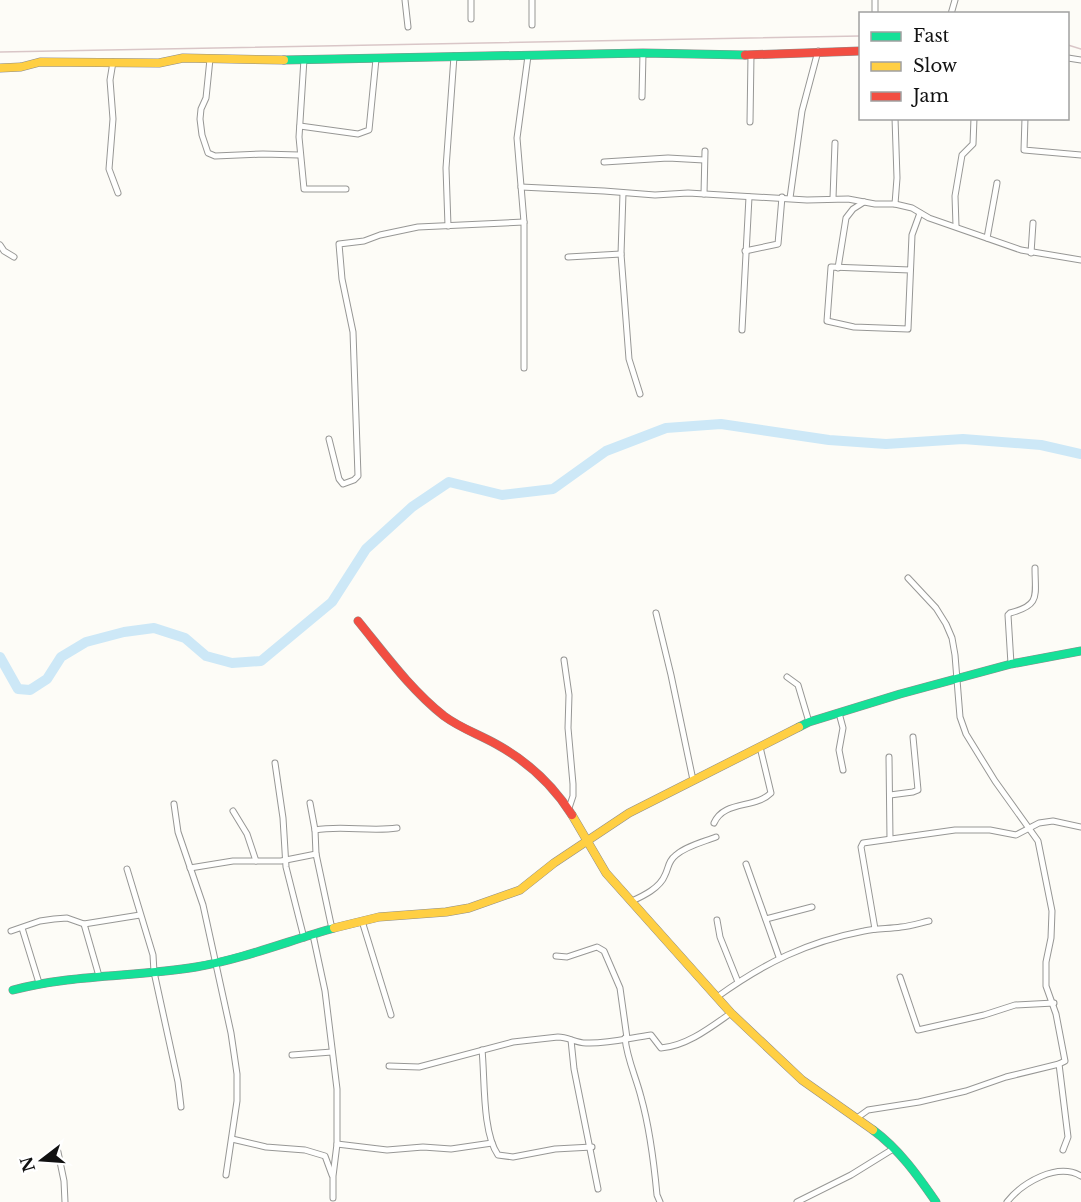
<svg xmlns="http://www.w3.org/2000/svg" width="1081" height="1202" font-family="'Libre Baskerville',serif">
<style>
.lines{fill:none;stroke-linecap:round;stroke-linejoin:round}
.river{stroke:#cde8f7;stroke-width:10}
.street-casing{stroke:#979795;stroke-width:7}
.fast-casing{stroke:#8e8d8b;stroke-width:9}
.slow-casing{stroke:#8e8d8b;stroke-width:9}
.jam-casing{stroke:#8e8d8b;stroke-width:9}
.street{stroke:#fffffe;stroke-width:5}
.fast{stroke:#16e098;stroke-width:8}
.slow{stroke:#ffcf43;stroke-width:8}
.jam{stroke:#f24e42;stroke-width:8}
.rail{stroke:#d9c6c7;stroke-width:1.5}
</style>
<rect width="100%" height="100%" fill="#fdfcf7"/>
<g class="lines">
<!-- river -->
<path class="river" d="M 0,657 L 18,689 L 30,690 L 47,679 L 61,657 L 86,642 L 124,632 L 154,628 L 185,638 L 206,656 L 232,663 L 261,661 L 332,602 L 366,549 L 412,507 L 449,482 L 502,495 L 553,489 L 606,451 L 666,428 L 721,424 L 829,440 L 886,444 L 963,439 L 1041,445 L 1081,454"/>
<!-- street casing -->
<g class="street-casing">
<g id="street">
<path d="M 405,0 L 408,27"/>
<path d="M 471,0 L 471,19"/>
<path d="M 532,0 L 532,25"/>
<path d="M 875,14 L 875,0"/>
<path d="M 951,14 L 955,0"/>
<path d="M 1068,58 L 1081,60"/>
<path d="M 210,59 L 206,98 L 201,109 L 200,119 L 202,135 L 208,153 L 215,156 L 263,154 L 299,155"/>
<path d="M 304,59 L 299,137 L 304,189 L 346,189"/>
<path d="M 113,62 L 110,80 L 113,119 L 109,169 L 118,193"/>
<path d="M 642,97 L 643,53"/>
<path d="M 1025,118 L 1024,150 L 1081,155"/>
<path d="M 750,122 L 751,55"/>
<path d="M 300,126 L 358,134 L 369,130 L 376,59"/>
<path d="M 604,162 L 668,158 L 704,160"/>
<path d="M 521,187 L 604,191 L 655,195 L 688,193 L 807,200 L 848,199 L 875,204 L 895,204 L 912,208 L 929,218 L 1021,250 L 1081,260"/>
<path d="M 623,193 L 621,254 L 629,359 L 640,394"/>
<path d="M 704,194 L 705,151"/>
<path d="M 790,198 L 802,111 L 818,51"/>
<path d="M 833,198 L 835,143"/>
<path d="M 895,204 L 897,178 L 895,118"/>
<path d="M 448,226 L 446,168 L 454,56"/>
<path d="M 956,226 L 955,196 L 962,155 L 973,144 L 974,118"/>
<path d="M 987,238 L 997,183"/>
<path d="M 0,245 L 4,251 L 14,257"/>
<path d="M 745,251 L 778,244 L 782,197"/>
<path d="M 1031,253 L 1033,223"/>
<path d="M 568,257 L 621,254"/>
<path d="M 838,268 L 846,218 L 853,209 L 864,202"/>
<path d="M 910,270 L 831,267 L 827,321 L 854,327 L 908,329 L 912,235 L 920,213"/>
<path d="M 742,330 L 749,197"/>
<path d="M 524,368 L 524,222 L 517,138 L 528,56"/>
<path d="M 329,439 L 339,479 L 343,484 L 354,480 L 358,476 L 353,332 L 342,279 L 339,244 L 364,241 L 380,235 L 418,227 L 524,222"/>
<path d="M 656,613 L 671,675 L 693,780"/>
<path d="M 564,660 L 569,695 L 568,728 L 573,784 L 573,796 L 569,808"/>
<path d="M 1011,664 L 1008,615 L 1010,613 C 1041,605 1035,596 1035,568"/>
<path d="M 787,677 L 798,685 L 809,722"/>
<path d="M 839,713 L 843,728 L 839,750 L 843,770"/>
<path d="M 889,757 L 890,839"/>
<path d="M 275,763 L 283,818 L 286,867 L 304,938"/>
<path d="M 890,795 L 913,792 L 918,790 L 913,737"/>
<path d="M 310,803 L 315,830 L 316,854 L 332,929"/>
<path d="M 174,804 L 178,832 L 203,905 L 231,1033 L 237,1074 L 237,1101 L 226,1175"/>
<path d="M 233,811 L 247,834 L 256,861"/>
<path d="M 714,823 C 724,800 755,809 771,793 L 760,747"/>
<path d="M 315,830 C 342,825 370,832 397,828"/>
<path d="M 746,864 L 779,957"/>
<path d="M 190,868 L 233,861 L 281,861 L 316,854"/>
<path d="M 127,869 L 153,955 L 154,972 L 178,1082 L 181,1107"/>
<path d="M 632,901 C 643,896 660,888 665,875 C 669,867 668,861 676,855 C 686,846 703,842 716,837"/>
<path d="M 766,919 L 812,907"/>
<path d="M 717,920 L 720,937 L 738,982"/>
<path d="M 362,921 L 391,1015"/>
<path d="M 84,924 L 99,976"/>
<path d="M 22,928 L 39,983"/>
<path d="M 875,929 L 861,847 L 863,843 L 955,830 L 990,830 L 1016,835 L 1039,823 L 1053,821 L 1081,827"/>
<path d="M 11,931 L 40,921 L 54,919 L 67,918 L 84,924 L 140,915"/>
<path d="M 313,935 L 325,991 L 337,1089 L 337,1144 L 333,1176 L 333,1198"/>
<path d="M 556,956 L 567,957 L 597,947 L 604,951 L 620,988 L 627,1038"/>
<path d="M 900,977 L 918,1030 L 984,1015 L 1015,1005 L 1054,1003"/>
<path d="M 717,997 C 764,963 807,942 864,931 C 877,928 889,929 901,927 C 911,926 920,923 929,921"/>
<path d="M 625,1038 C 627,1059 636,1077 641,1097 C 650,1129 654,1163 657,1195 L 660,1202"/>
<path d="M 571,1040 L 574,1069 L 598,1189"/>
<path d="M 482,1050 C 485,1078 482,1132 498,1155 L 513,1157 L 555,1149 L 592,1147"/>
<path d="M 292,1055 L 332,1052"/>
<path d="M 1059,1064 L 1068,1137 L 1063,1150"/>
<path d="M 389,1066 L 419,1067 L 513,1042 L 558,1037 C 568,1037 576,1043 586,1043 C 607,1044 630,1038 651,1035 L 661,1048 C 687,1046 711,1027 731,1013"/>
<path d="M 857,1118 L 868,1110 L 919,1102 L 966,1091 L 1006,1077 L 1059,1064 L 1065,1061 L 1056,1014 L 1046,986 L 1046,962 L 1051,938 L 1052,911 L 1038,841 L 995,781 L 966,734 L 960,717 L 955,655 L 952,638 L 946,624 L 936,608 L 908,578"/>
<path d="M 232,1139 L 266,1147 L 305,1150 L 325,1156 L 332,1175"/>
<path d="M 337,1144 L 387,1150 L 423,1147 L 451,1149 L 492,1143"/>
<path d="M 58,1152 L 64,1181 L 65,1202"/>
<path d="M 797,1202 L 851,1175 L 893,1149"/>
<path d="M 1007,1202 C 1022,1183 1057,1162 1081,1176"/>
</g>
</g>
<!-- fast casing -->
<g class="fast-casing">
<g id="fast">
<path d="M 284,60 L 643,53 L 745,55"/>
<path d="M 799,727 L 809,722 L 900,694 L 1011,664 L 1081,651"/>
<path d="M 13,990 C 73,974 136,977 196,967 C 243,959 288,941 334,928"/>
<path d="M 873,1130 C 899,1149 918,1176 936,1202"/>
</g>
</g>
<!-- slow casing -->
<g class="slow-casing">
<g id="slow">
<path d="M 0,68 L 21,67 L 40,62 L 159,63 L 183,58 L 284,60"/>
<path d="M 572,815 L 606,873 L 731,1013 L 802,1080 L 873,1130"/>
<path d="M 334,928 L 379,917 L 446,912 L 469,908 L 520,890 L 554,863 L 629,813 L 799,727"/>
</g>
</g>
<!-- jam casing -->
<g class="jam-casing">
<g id="jam">
<path d="M 745,55 L 860,51"/>
<path d="M 358,621 C 385,654 410,689 444,716 C 460,728 478,734 496,744 C 527,761 553,785 572,815"/>
</g>
</g>
<!-- street -->
<use href="#street" class="street"/>
<!-- fast -->
<use href="#fast" class="fast"/>
<!-- slow -->
<use href="#slow" class="slow"/>
<!-- jam -->
<use href="#jam" class="jam"/>
<!-- rail -->
<g class="rail">
<path d="M 1068,45 L 1081,49"/>
<path d="M 0,52 L 860,36"/>
</g>
</g>
<!-- legend -->
<rect x="859" y="12" width="210" height="108" fill="#ffffff" stroke="#a0a0a0" stroke-width="1.5"/>
<rect x="871" y="32" width="30" height="9" fill="#16e098" stroke="#a0a0a0" stroke-width="1.5"/>
<text x="913" y="42" font-size="18" fill="#111111">Fast</text>
<rect x="871" y="62" width="30" height="9" fill="#ffcf43" stroke="#a0a0a0" stroke-width="1.5"/>
<text x="913" y="72" font-size="18" fill="#111111">Slow</text>
<rect x="871" y="92" width="30" height="9" fill="#f24e42" stroke="#a0a0a0" stroke-width="1.5"/>
<text x="913" y="102" font-size="18" fill="#111111">Jam</text>
<!-- north arrow -->
<g transform="translate(42 1160) rotate(253)" stroke="#ffffff" stroke-width="4.5" paint-order="stroke">
<path d="M0-4.5L10 22L0 15L-10 22Z" fill="#111111"/>
<text y="-9" font-size="16" font-weight="bold" text-anchor="middle" fill="#111111">N</text>
</g>
</svg>
